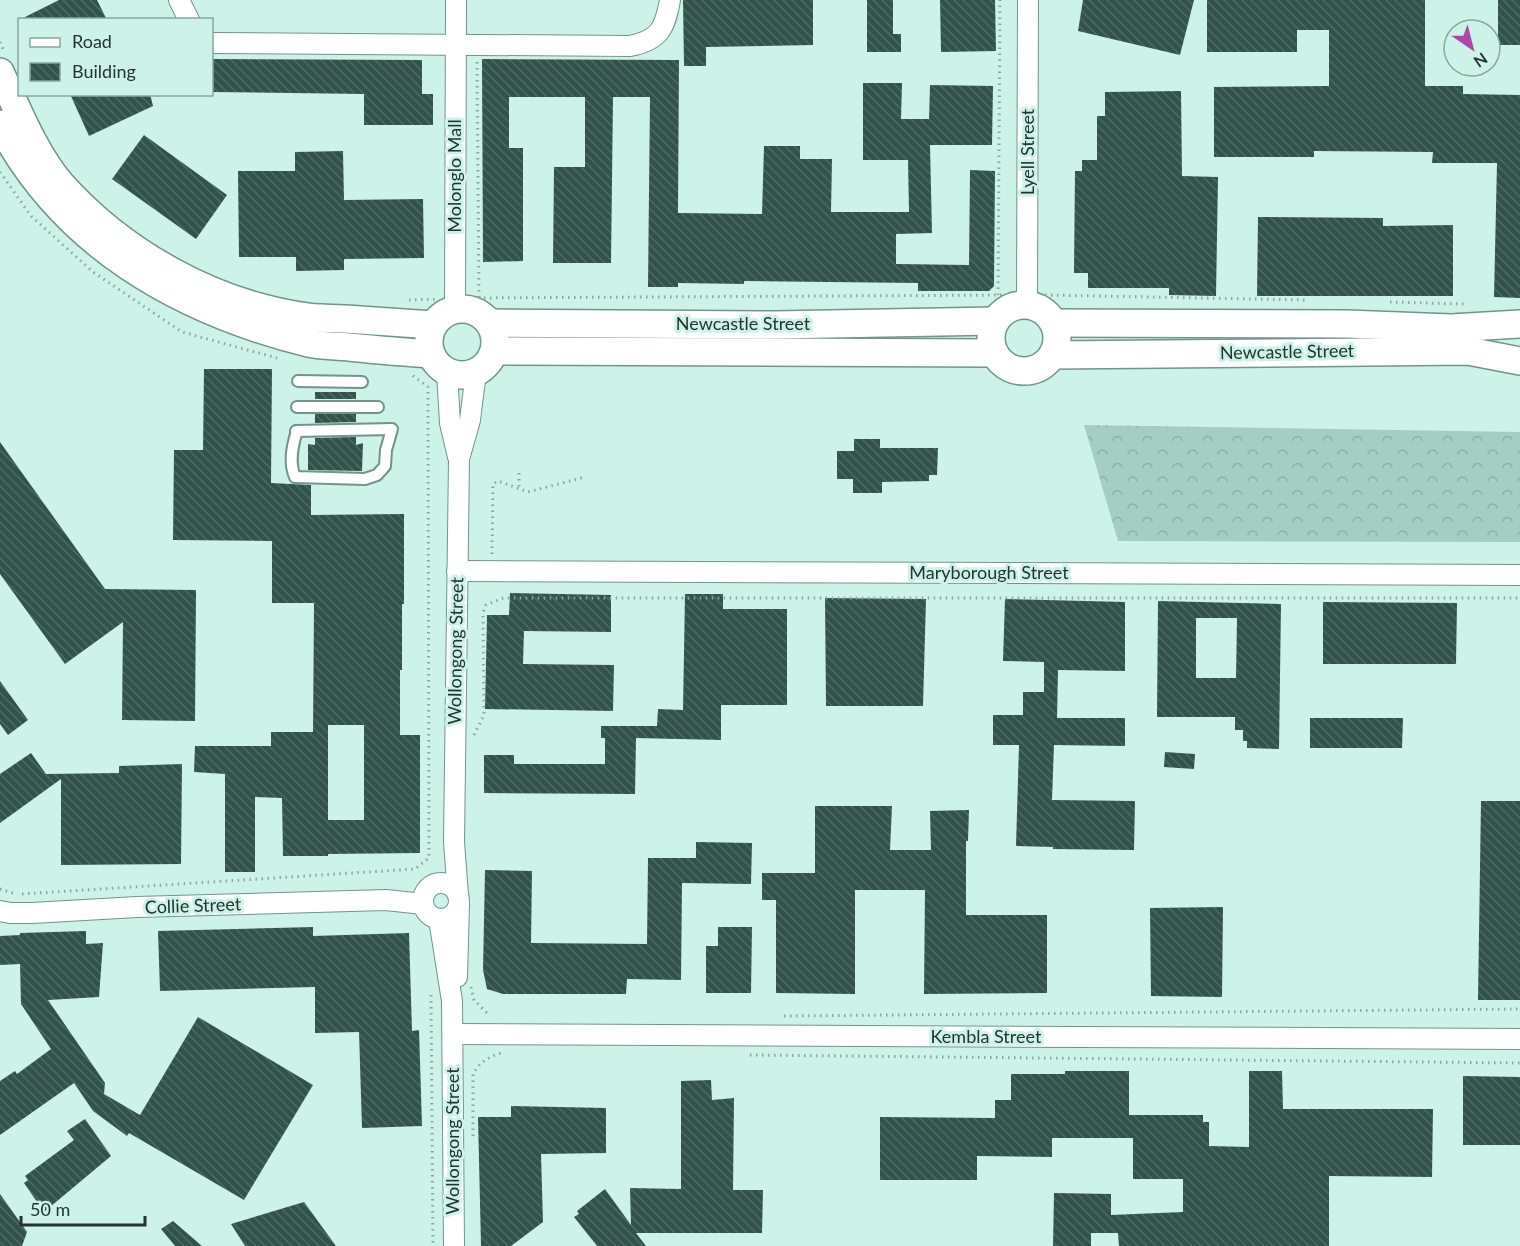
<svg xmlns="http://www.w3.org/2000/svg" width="1520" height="1246" font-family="Lato,sans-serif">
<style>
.forest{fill:url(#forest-crowns)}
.building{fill:url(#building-back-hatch);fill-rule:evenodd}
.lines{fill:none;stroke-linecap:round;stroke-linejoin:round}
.service-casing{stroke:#71948b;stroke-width:14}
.minor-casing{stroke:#71948b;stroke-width:22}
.secondary-casing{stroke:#71948b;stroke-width:30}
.path{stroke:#8aa69f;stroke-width:3;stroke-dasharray:1.5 4.5;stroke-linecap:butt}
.service{stroke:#fff;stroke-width:10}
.minor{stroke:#fff;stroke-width:20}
.secondary{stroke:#fff;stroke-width:27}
.labels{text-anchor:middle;stroke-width:6;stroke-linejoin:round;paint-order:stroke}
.street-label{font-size:18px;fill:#24332f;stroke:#cdf3e9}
</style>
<defs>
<pattern id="forest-crowns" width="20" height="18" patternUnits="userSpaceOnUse" patternTransform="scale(1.5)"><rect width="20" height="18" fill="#a5cdc2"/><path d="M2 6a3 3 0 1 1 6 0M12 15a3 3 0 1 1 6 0" fill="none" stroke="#8eb0a7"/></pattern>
<pattern id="building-back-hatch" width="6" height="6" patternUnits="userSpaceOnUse" patternTransform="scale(1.5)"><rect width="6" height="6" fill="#32534b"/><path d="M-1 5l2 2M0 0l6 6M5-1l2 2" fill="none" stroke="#4e6963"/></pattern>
</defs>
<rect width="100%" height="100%" fill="#cdf3e9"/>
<!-- forest -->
<path class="forest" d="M 1084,425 L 1520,432 L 1520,542 L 1118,541 Z"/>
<!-- building -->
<g class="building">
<path d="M 59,0 L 97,0 L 107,20 L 19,20 Z"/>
<path d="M 683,0 L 813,0 L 813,45 L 706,47 L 706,66 L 684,66 Z"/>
<path d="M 867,0 L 893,0 L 893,34 L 901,34 L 901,52 L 867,52 Z"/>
<path d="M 940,0 L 995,0 L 996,51 L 941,52 Z"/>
<path d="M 1083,0 L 1194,0 L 1180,55 L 1078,31 Z"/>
<path d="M 1207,0 L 1425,0 L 1425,86 L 1463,86 L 1463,94 L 1520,95 L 1520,298 L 1494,297 L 1497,163 L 1432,163 L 1433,152 L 1314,151 L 1314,157 L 1214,157 L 1214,87 L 1329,86 L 1329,30 L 1297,30 L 1297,52 L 1207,52 Z"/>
<rect x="1498" y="0" width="22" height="45"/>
<path d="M 212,59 L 422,60 L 422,94 L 433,94 L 433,125 L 364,125 L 364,94 L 212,92 Z"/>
<path d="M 482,59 L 679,60 L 678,213 L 762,214 L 764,146 L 800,146 L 800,159 L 832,159 L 831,212 L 909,212 L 908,160 L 863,160 L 863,83 L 902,83 L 901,119 L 929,119 L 930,85 L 993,86 L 992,145 L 930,145 L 932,233 L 896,234 L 896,264 L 969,265 L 970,170 L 995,171 L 994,286 L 989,291 L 918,291 L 918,283 L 744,281 L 744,284 L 678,283 L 678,287 L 648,287 L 650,97 L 613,97 L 611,263 L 553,263 L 554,167 L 585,167 L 585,97 L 509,97 L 509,148 L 523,148 L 523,261 L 483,262 Z"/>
<path d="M 1181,91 L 1182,176 L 1218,177 L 1216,296 L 1169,295 L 1169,288 L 1088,288 L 1088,273 L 1074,273 L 1075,171 L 1082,171 L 1082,160 L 1097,160 L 1097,116 L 1105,116 L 1105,92 Z"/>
<path d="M 70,94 L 150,94 L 153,106 L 89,136 Z"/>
<path d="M 144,135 L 227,195 L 196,239 L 112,179 Z"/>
<path d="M 343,151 L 344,200 L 423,199 L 424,258 L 344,259 L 344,270 L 296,271 L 296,257 L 239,257 L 238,171 L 295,171 L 295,152 Z"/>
<path d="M 1258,217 L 1383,218 L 1383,226 L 1453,225 L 1453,296 L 1257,296 Z"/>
<path d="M 204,369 L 272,369 L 271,483 L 311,485 L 311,515 L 404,514 L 404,604 L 402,604 L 402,670 L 400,670 L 400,735 L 420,735 L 420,853 L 328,854 L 328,856 L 283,856 L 282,798 L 255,797 L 255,872 L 225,872 L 225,774 L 194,772 L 195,746 L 271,746 L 271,732 L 313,732 L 314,603 L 272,603 L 272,541 L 173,540 L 174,450 L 203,450 ZM 328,725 L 364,725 L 364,820 L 328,820 Z"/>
<rect x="315" y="392" width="41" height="7"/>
<path d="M 315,414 L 356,414 L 356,422 L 315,423 Z"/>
<path d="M 356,437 L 356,445 L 363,443 L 362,471 L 308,470 L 308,444 L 315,445 L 315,438 Z"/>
<path d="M 854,439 L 880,439 L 880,448 L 938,448 L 937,475 L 929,475 L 929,481 L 882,482 L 882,493 L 853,493 L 853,479 L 837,479 L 837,451 L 854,451 Z"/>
<path d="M 0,442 L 105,589 L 196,590 L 195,721 L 122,720 L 123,622 L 65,664 L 0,574 Z"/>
<path d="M 510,593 L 611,595 L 611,632 L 524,631 L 523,664 L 614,665 L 613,711 L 485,709 L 487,615 L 509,615 Z"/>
<path d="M 685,594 L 723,594 L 723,609 L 787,609 L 787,705 L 721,705 L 721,740 L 636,738 L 635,794 L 484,793 L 484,755 L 514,755 L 514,764 L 605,764 L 605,738 L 601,738 L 601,726 L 657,726 L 658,709 L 683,710 Z"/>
<path d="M 825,598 L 926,599 L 923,706 L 826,706 Z"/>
<path d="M 1005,599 L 1125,602 L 1125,671 L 1058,670 L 1057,718 L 1125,718 L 1125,746 L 1054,745 L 1052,800 L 1135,801 L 1134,850 L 1053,849 L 1053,847 L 1016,846 L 1019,745 L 993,745 L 993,715 L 1023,715 L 1023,692 L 1044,692 L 1044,662 L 1003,661 Z"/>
<path d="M 1158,601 L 1281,604 L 1279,749 L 1247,748 L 1247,741 L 1243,741 L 1243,730 L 1235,730 L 1235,717 L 1157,717 ZM 1196,618 L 1237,618 L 1236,678 L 1196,678 Z"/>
<path d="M 1323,602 L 1457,603 L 1456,664 L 1323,664 Z"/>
<path d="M 0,681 L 28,720 L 8,735 L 0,724 Z"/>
<path d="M 1310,718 L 1403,718 L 1402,748 L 1310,748 Z"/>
<path d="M 1165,752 L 1195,754 L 1194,769 L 1164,767 Z"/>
<path d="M 31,753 L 46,774 L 119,773 L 119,766 L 182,764 L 181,864 L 61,865 L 61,779 L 0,823 L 0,774 Z"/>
<path d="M 1481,801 L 1520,801 L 1520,1000 L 1478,1000 Z"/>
<path d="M 815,806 L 892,806 L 890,850 L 931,850 L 930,811 L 969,810 L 968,841 L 966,841 L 966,915 L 1047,915 L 1047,993 L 924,994 L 925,890 L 855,890 L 855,994 L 776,993 L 776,900 L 762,900 L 762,873 L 815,873 Z"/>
<path d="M 696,842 L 752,843 L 751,884 L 682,883 L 681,980 L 627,979 L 626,994 L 503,994 L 487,989 L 483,970 L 485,870 L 532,871 L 531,943 L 647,944 L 648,858 L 696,858 Z"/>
<path d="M 1223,907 L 1222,997 L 1151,996 L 1150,908 Z"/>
<path d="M 313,927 L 313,936 L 409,933 L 412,1031 L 419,1030 L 422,1126 L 362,1128 L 359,1032 L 315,1033 L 315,987 L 160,991 L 158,931 Z"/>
<path d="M 718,927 L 752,927 L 751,993 L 706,993 L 706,946 L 718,946 Z"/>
<path d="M 86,931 L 86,944 L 103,943 L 99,997 L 48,1000 L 105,1083 L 104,1094 L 140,1115 L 198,1017 L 313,1085 L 244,1200 L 129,1133 L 127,1136 L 93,1111 L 74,1083 L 0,1135 L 0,1081 L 15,1071 L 17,1074 L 51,1049 L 21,1004 L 20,964 L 0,965 L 0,936 L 20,935 L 20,933 Z"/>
<path d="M 1065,1071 L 1129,1071 L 1129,1115 L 1203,1115 L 1203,1122 L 1209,1122 L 1209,1146 L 1249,1147 L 1249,1071 L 1282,1071 L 1283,1109 L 1433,1109 L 1432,1177 L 1329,1176 L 1329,1246 L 1119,1246 L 1118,1233 L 1091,1233 L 1091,1246 L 1053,1246 L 1054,1193 L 1111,1194 L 1111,1215 L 1183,1212 L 1183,1179 L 1133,1179 L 1133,1138 L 1052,1138 L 1052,1157 L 977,1156 L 977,1180 L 880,1180 L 880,1117 L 995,1118 L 995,1100 L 1011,1100 L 1011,1074 L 1065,1074 Z"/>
<path d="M 1463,1076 L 1520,1077 L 1520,1145 L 1463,1145 Z"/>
<path d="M 711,1080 L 712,1100 L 734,1098 L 733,1190 L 763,1190 L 762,1233 L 636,1233 L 646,1246 L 597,1246 L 574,1217 L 579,1214 L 577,1211 L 605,1189 L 631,1225 L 630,1188 L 681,1189 L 681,1081 Z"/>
<path d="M 511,1106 L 606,1108 L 606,1153 L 541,1154 L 543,1222 L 511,1246 L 481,1246 L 478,1117 L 511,1117 Z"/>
<path d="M 85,1119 L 111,1156 L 44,1212 L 24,1183 L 28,1180 L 25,1176 L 74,1140 L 67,1131 Z"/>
<path d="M 0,1194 L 27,1232 L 22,1246 L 0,1246 Z"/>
<path d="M 304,1202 L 336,1246 L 245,1246 L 231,1224 Z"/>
<path d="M 173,1221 L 202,1246 L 175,1246 L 161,1229 Z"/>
</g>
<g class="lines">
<!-- service casing -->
<g class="service-casing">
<g id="service">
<path d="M 298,381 L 362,382"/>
<path d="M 297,407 L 378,407"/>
<path d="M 296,434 C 292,448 289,463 295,477 L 365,479 L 377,475 L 385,466 L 386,450 L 392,429 L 296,431"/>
</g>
</g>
<!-- minor casing -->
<g class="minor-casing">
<g id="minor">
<path d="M 179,0 L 189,20"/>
<path d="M 212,43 L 630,46 C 660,40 665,28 670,0"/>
<path d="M 1027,305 L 1028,0"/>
<path d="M 455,309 L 456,0"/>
<path d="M 447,372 L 450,423 L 458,457"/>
<path d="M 457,571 L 1520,575"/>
<circle cx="441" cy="901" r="18"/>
<path d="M 458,895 L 454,842 L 459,459 L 470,420 L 476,372"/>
<path d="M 0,911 L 10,913 L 32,913 L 137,907 L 386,900 L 423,904"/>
<path d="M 439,919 L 452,1001 L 454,1246"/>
<path d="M 457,977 L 459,904"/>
<path d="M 453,1034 L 1520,1039"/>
</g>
</g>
<!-- secondary casing -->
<g class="secondary-casing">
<g id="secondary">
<path d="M 0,72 C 17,108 35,154 61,184 C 122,252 210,302 301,316 C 315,319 331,318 346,319 C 375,321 404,323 433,325"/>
<path d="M 0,124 C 63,245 179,311 308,343 C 321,346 336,346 349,347 C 376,350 403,352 430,354"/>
<circle cx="1024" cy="338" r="33"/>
<circle cx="462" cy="342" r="33"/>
<path d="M 490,323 L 775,325 L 995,321"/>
<path d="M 1054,323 L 1347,324 L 1451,328 L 1520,324"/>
<path d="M 494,351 L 994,353"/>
<path d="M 1053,355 L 1468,351 L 1520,361"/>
</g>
</g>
<!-- path -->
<g class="path">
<path d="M 0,42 L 4,51"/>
<path d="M 477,62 L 479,298"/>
<path d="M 0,172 L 31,216 L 93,272 L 182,332 L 277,358"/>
<path d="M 998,295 L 1000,0"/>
<path d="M 1045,295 L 1305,300"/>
<path d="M 472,298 L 1009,295"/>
<path d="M 409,300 L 439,299"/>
<path d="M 1390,302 L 1464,304"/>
<path d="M 519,473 L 519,489"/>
<path d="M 492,554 L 493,484 L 498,481 L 528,492 L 585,477"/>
<path d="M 474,735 L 484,715 L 483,613 L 486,605 L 503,598 L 1520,598"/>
<path d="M 0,889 L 16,894"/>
<path d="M 22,894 L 415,869 L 429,858 L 428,387 L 412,375"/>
<path d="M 471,987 L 474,1000 L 490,1016"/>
<path d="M 431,995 L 433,1246"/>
<path d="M 784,1016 L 1520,1009"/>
<path d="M 750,1055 L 1520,1063"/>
<path d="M 473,1136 L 473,1074 C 479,1063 488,1057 501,1053"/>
</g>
<!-- service -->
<use href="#service" class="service"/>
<!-- minor -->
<use href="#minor" class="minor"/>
<!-- secondary -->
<use href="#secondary" class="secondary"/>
</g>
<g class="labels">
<!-- street labels -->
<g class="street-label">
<text transform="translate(1028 152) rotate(-90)" y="6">Lyell Street</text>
<text transform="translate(455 176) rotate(-90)" y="6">Molonglo Mall</text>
<text x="743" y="330">Newcastle Street</text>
<text transform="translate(1287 352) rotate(-1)" y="6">Newcastle Street</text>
<text x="989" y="579">Maryborough Street</text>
<text transform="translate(456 651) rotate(-89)" y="6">Wollongong Street</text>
<text transform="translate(193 906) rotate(-2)" y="6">Collie Street</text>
<text x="986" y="1043">Kembla Street</text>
<text transform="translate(453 1141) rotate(-90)" y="6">Wollongong Street</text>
</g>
</g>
<!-- legend -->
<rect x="18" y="18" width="195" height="78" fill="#cdf3e9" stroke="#89a69f" stroke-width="1.5"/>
<rect x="30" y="38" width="30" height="9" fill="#ffffff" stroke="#89a69f" stroke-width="1.5"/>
<text x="72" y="48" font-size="18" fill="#24332f">Road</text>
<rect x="30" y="63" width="30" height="18" fill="url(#building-back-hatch)" stroke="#89a69f" stroke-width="1.5"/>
<text x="72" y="78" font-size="18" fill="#24332f">Building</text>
<!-- north arrow -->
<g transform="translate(1472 48) rotate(145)"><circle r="28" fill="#cdf3e9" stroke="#89a69f" stroke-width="1.5"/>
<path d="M0-4.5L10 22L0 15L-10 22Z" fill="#ac47ac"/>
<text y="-9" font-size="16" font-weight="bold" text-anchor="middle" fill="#24332f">N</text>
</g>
<!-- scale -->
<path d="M21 1216v9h124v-9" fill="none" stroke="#24332f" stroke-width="3"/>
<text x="30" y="1216" font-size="18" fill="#24332f" stroke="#cdf3e9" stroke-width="4.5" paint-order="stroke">50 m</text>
</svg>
